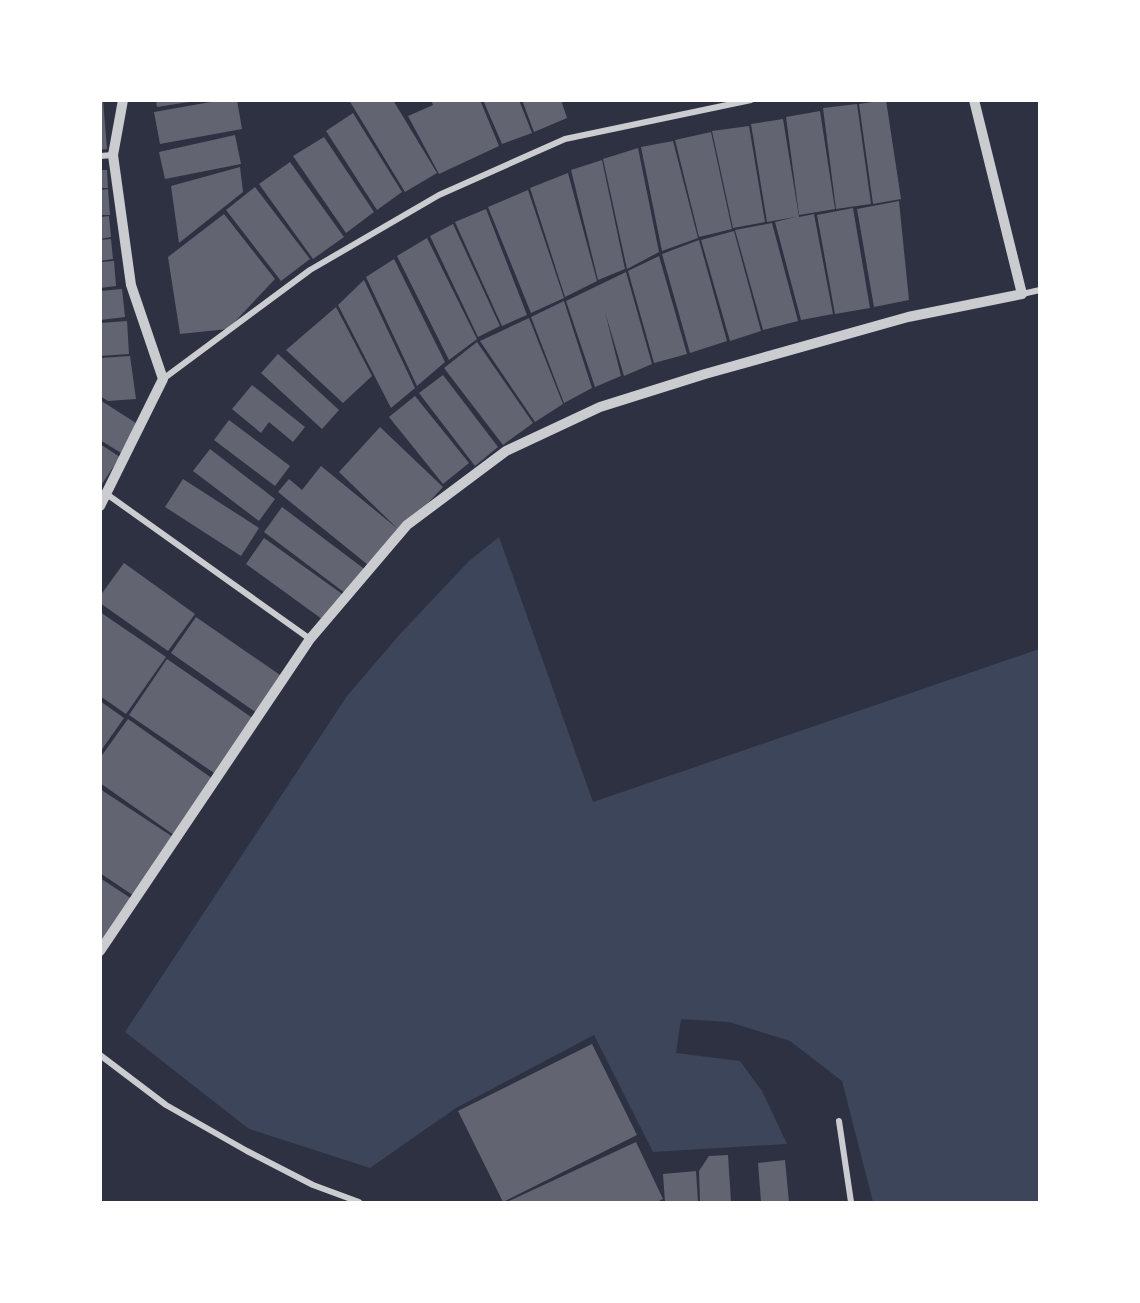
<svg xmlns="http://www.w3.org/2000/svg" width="1140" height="1303" font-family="'Archivo Narrow',sans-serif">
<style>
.green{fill:#3c4559}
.building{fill:#626471}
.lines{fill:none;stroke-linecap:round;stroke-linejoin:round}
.minor{stroke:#caccd0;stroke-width:6}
.tertiary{stroke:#caccd0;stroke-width:10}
</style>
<rect width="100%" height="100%" fill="#2d3142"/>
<!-- green -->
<path class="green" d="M 499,537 L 593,802 L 1039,649 L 1039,1202 L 873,1202 L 842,1081 L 790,1041 L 729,1022 L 681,1019 L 676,1053 L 740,1061 L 762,1091 L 787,1144 L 653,1152 L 594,1035 L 456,1108 L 370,1168 L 249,1129 L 125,1032 L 347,696 L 400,634 L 469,561 Z"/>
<!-- building -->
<g class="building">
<path d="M 100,100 L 103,100 L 107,149 L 100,150 Z"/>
<path d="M 156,100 L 189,100 L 189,102 L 157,107 Z"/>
<path d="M 222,100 L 237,100 L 242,129 L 160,144 L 154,112 Z"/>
<path d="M 349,100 L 393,100 L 437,173 L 405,192 Z"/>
<path d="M 431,100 L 480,100 L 499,146 L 439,174 L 408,116 L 433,105 Z"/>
<path d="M 483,100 L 519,100 L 532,133 L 502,144 Z"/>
<path d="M 522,100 L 561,100 L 567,118 L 534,132 Z"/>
<path d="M 886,100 L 901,199 L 873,204 L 859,104 Z"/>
<path d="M 857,104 L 871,204 L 836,209 L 823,108 Z"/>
<path d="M 820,111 L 835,209 L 799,215 L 786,117 Z"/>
<path d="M 353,113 L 402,192 L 377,210 L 326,131 Z"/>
<path d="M 783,119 L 799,217 L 814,214 L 833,314 L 801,320 L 775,222 L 795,217 L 767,222 L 751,124 Z"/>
<path d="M 749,126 L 765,222 L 733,228 L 712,131 Z"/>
<path d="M 711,132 L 732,229 L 699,237 L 675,140 Z"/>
<path d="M 235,135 L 241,164 L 165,179 L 159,152 Z"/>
<path d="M 324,137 L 374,212 L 346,233 L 293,156 Z"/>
<path d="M 673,141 L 698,238 L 662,251 L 641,147 Z"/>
<path d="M 638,148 L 659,252 L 627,269 L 603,159 Z"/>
<path d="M 602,160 L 625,269 L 598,280 L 571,170 Z"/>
<path d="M 290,162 L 344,237 L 313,259 L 259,184 Z"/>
<path d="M 240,167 L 243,192 L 179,243 L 171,186 Z"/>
<path d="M 100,170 L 107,170 L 108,188 L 100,188 Z"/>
<path d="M 568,173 L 597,281 L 565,297 L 530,188 Z"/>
<path d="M 255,187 L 310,259 L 281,281 L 226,210 Z"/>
<path d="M 108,189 L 110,215 L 100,215 L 100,190 Z"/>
<path d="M 528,190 L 564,298 L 531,313 L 488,207 Z"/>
<path d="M 899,201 L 909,300 L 874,307 L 857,209 Z"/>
<path d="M 853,208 L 870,308 L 835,314 L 817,215 Z"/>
<path d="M 486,209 L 527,315 L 502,326 L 455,222 Z"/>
<path d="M 224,214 L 275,279 L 228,329 L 180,334 L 168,257 Z"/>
<path d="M 109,216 L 111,237 L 100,239 L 100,217 Z"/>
<path d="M 772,223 L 798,321 L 763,330 L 735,230 Z"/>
<path d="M 453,224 L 500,326 L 478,337 L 430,236 Z"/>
<path d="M 734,231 L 761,331 L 730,341 L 701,240 Z"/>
<path d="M 427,238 L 477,339 L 449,360 L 397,256 Z"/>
<path d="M 111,239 L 113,259 L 100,261 L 100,240 Z"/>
<path d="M 699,240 L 727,341 L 690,353 L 662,254 Z"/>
<path d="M 659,256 L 687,354 L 654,363 L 628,271 Z"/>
<path d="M 394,259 L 445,362 L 417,386 L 366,277 Z"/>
<path d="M 114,261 L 116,286 L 100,288 L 100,262 Z"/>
<path d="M 626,272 L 652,364 L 624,376 L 605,312 L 621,376 L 595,387 L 566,301 Z"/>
<path d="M 364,280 L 415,388 L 391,408 L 338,305 Z"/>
<path d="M 122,289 L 125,317 L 100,320 L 100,291 Z"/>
<path d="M 564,301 L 592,388 L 564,403 L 531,317 Z"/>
<path d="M 336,307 L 372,376 L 343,403 L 286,350 Z"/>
<path d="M 529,318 L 563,404 L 535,422 L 480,341 Z"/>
<path d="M 127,321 L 129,354 L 100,356 L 100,323 Z"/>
<path d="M 477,342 L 533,423 L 503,445 L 444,368 Z"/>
<path d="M 278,354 L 339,410 L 322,429 L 261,373 Z"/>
<path d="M 130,356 L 136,399 L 108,401 L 100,396 L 100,358 Z"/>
<path d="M 443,375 L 498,447 L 475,466 L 419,393 Z"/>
<path d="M 252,385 L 305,427 L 293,442 L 269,422 L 261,433 L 232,409 Z"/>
<path d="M 415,396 L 469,463 L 443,484 L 389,417 Z"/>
<path d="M 100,400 L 139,425 L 121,453 L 100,440 Z"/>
<path d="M 229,420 L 290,466 L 275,486 L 214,440 Z"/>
<path d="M 380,427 L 443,487 L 401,532 L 373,569 L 278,492 L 289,479 L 302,490 L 321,466 L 398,529 L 339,472 Z"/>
<path d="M 100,444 L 120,457 L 100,487 Z"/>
<path d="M 210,449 L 275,499 L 259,521 L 193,471 Z"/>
<path d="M 183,479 L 259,528 L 241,556 L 165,507 Z"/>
<path d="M 282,507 L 367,571 L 349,596 L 264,532 Z"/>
<path d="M 264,538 L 345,596 L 326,622 L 246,564 Z"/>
<path d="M 124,563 L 195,614 L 168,651 L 100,603 L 100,596 Z"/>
<path d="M 100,612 L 166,657 L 126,714 L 100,696 Z"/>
<path d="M 196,617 L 283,677 L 258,714 L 171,653 Z"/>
<path d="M 167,659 L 254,719 L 217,775 L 129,715 Z"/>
<path d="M 100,701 L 124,718 L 100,752 Z"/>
<path d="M 128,719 L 213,779 L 174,835 L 100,783 L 100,758 Z"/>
<path d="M 100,789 L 173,837 L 134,896 L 100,873 Z"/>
<path d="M 100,878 L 132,899 L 100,944 Z"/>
<path d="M 592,1044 L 637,1135 L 503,1202 L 458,1111 Z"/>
<path d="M 636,1142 L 663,1199 L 657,1202 L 507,1202 Z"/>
<path d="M 728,1155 L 731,1202 L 700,1202 L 699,1171 L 709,1156 Z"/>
<path d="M 785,1160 L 789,1202 L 761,1202 L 758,1163 Z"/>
<path d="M 696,1171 L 698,1202 L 665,1202 L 663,1174 Z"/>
</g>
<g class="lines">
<!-- minor -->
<g class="minor">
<path d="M 100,156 L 113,155"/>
<path d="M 1022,294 L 1040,290"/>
<path d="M 163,379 L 310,270 L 439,195 L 565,139 L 751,100"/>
<path d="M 108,495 L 310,639"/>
<path d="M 100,1055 L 166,1105 L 247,1151 L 313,1185 L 359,1202"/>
<path d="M 839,1121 L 851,1202"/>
</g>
<!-- tertiary -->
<g class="tertiary">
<path d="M 100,506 L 163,379 L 131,285 L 113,155 L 123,100"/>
<path d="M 100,951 L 310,639 L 407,525 L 506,451 L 600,407 L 705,374 L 908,317 L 1022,294 L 974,100"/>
</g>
</g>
<!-- border -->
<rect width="1140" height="1303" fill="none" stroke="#ffffff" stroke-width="204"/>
</svg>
